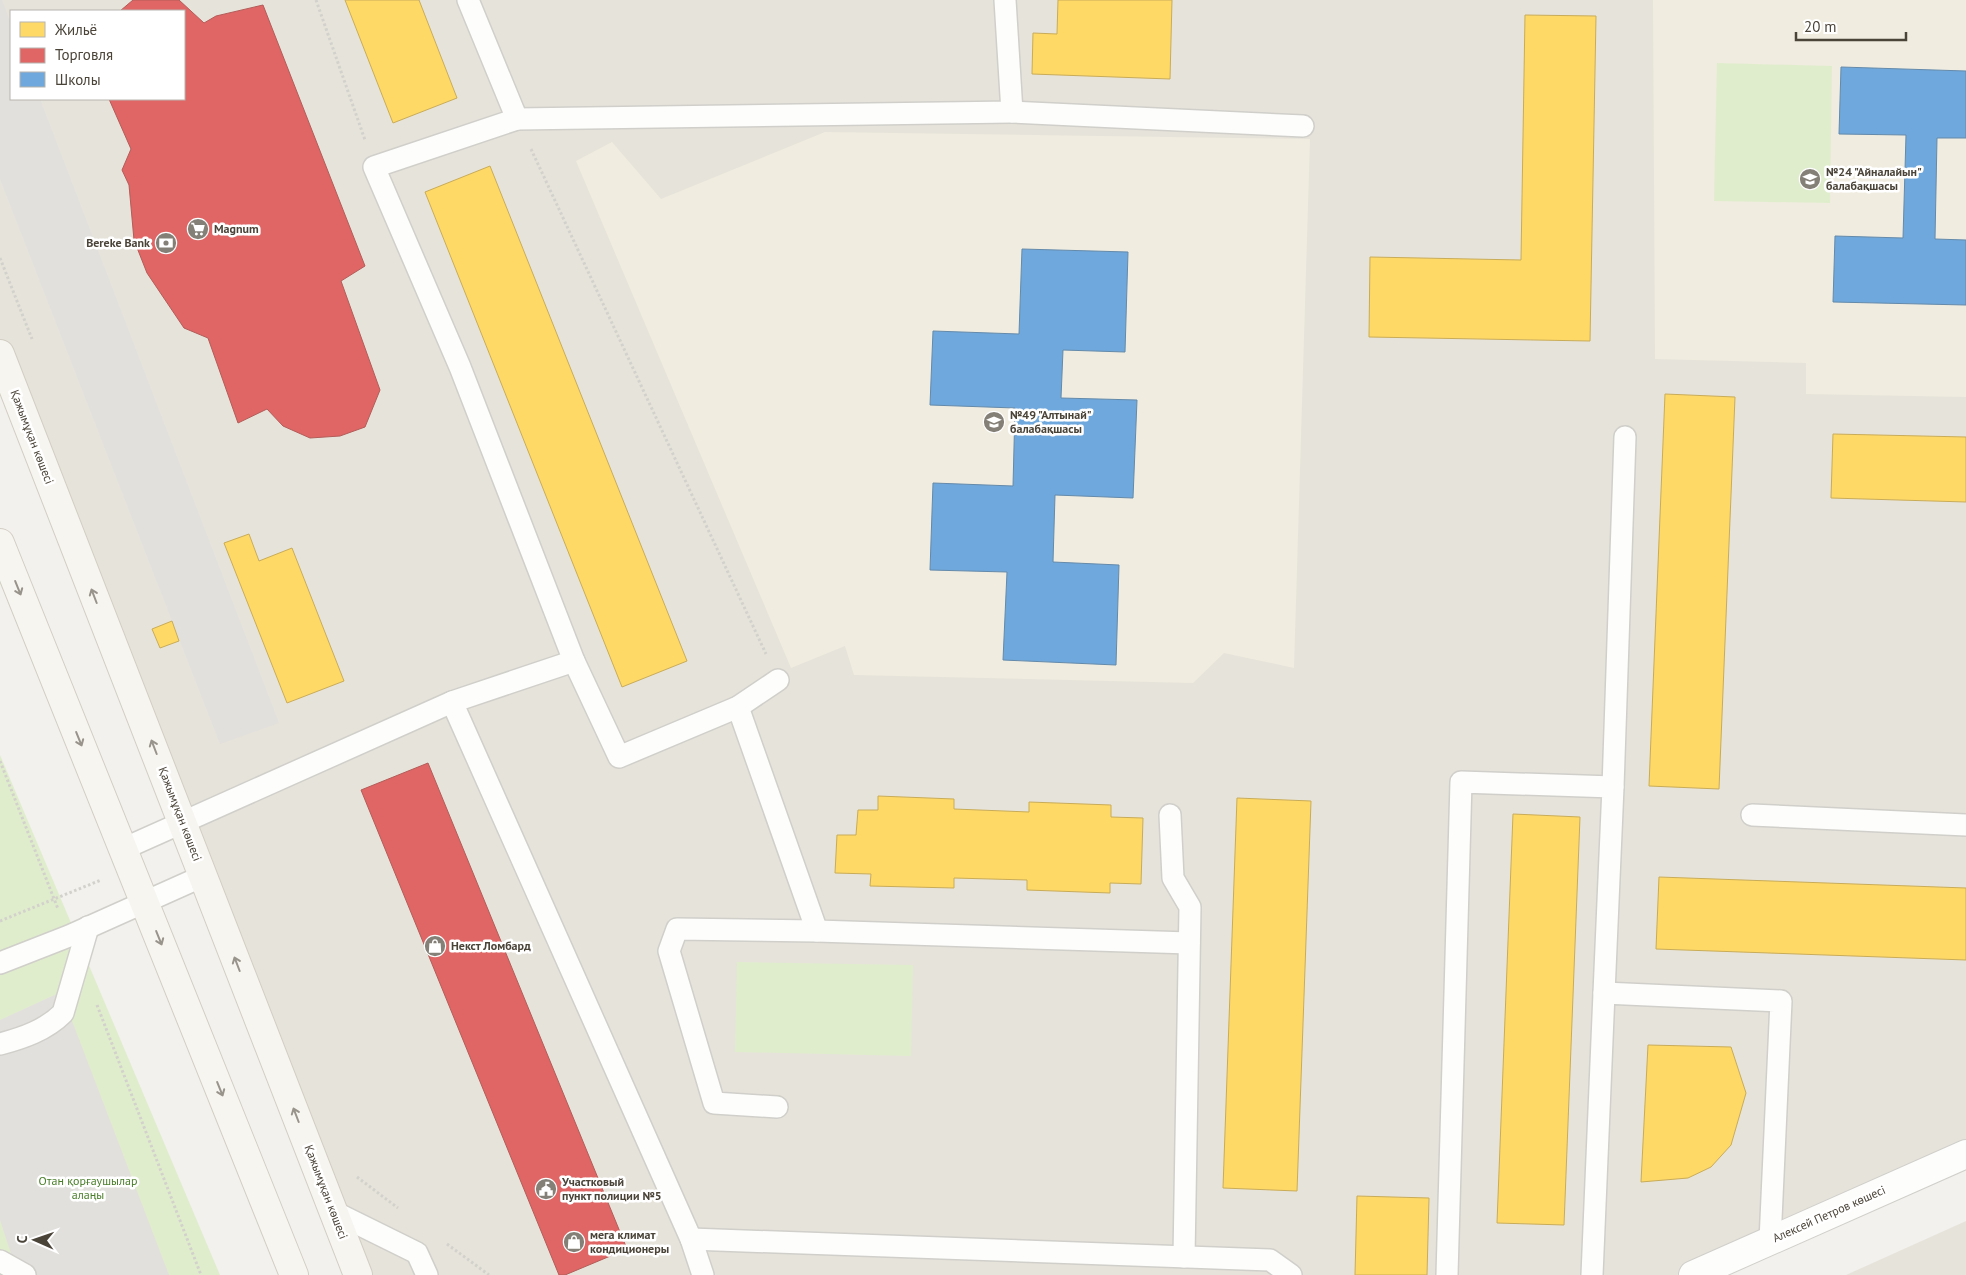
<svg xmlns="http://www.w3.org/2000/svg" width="1966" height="1275" font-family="'PT Sans',sans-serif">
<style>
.residential{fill:#e6e3da;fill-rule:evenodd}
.education{fill:#f0ecdf}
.green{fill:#e0edcd}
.parking{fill:#e2e0dc}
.homes{fill:#ffd966;stroke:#c9ac58}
.shops{fill:#e06666;stroke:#b35c58}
.schools{fill:#6fa8dc;stroke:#648aab}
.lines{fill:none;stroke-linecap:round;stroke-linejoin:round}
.service-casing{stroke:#d0cfca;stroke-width:24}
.tertiary-casing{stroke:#d0cfca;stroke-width:30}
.secondary-casing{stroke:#d2cec4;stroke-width:30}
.path{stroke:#d2d1cb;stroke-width:3;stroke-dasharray:2.5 2.5;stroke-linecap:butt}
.service{stroke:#fdfdfc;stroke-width:21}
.tertiary{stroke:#fdfdfc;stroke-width:28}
.secondary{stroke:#f7f5f0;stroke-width:28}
.oneway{stroke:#98938b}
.labels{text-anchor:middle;stroke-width:5;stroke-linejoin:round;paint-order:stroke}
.poi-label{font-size:12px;font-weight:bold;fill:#4a4338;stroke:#fff;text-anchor:start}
.street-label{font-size:12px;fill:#4a4338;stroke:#fff}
.park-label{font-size:12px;fill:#497e29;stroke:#fff}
</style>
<rect width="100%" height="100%" fill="#f2f1ed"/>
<!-- residential -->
<g class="residential">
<path d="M 0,0 L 1966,0 L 1966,1149 L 1677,1275 L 358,1275 L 0,355 ZM 11,11 L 184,11 L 184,99 L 11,99 Z"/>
<path d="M 1966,1221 L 1966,1275 L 1846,1275 Z"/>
</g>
<!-- education -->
<g class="education">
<path d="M 1653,0 L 1966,0 L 1966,397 L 1806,394 L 1806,363 L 1655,359 Z"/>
<path d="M 825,132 L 1310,139 L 1294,668 L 1224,653 L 1193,683 L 854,675 L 845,646 L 791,668 L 576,161 L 612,142 L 661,199 Z"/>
</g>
<!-- green -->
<g class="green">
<path d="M 1717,63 L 1832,66 L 1830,203 L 1714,201 Z"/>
<path d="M 0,755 L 220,1275 L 0,1275 Z"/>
<path d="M 737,962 L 913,965 L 911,1056 L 735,1052 Z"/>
</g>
<!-- parking -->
<g class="parking">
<path d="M 0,0 L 2,0 L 11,24 L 11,99 L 40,99 L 279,723 L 220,744 L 0,179 Z"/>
<path d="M 61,992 L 169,1275 L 18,1275 L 0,1220 L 0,1020 Z"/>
</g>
<!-- homes -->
<g class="homes">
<path d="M 345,0 L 419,0 L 457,98 L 393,123 Z"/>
<path d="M 1058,0 L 1172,0 L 1170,79 L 1032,74 L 1033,33 L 1057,34 Z"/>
<path d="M 1525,15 L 1596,16 L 1590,341 L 1369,337 L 1370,257 L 1521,260 Z"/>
<path d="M 490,166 L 687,661 L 622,687 L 425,192 Z"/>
<path d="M 1665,394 L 1735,397 L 1719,789 L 1649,786 Z"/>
<path d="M 1833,434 L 1966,437 L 1966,502 L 1831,498 Z"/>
<path d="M 249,534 L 259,561 L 292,548 L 344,681 L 287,703 L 224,543 Z"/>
<path d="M 172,621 L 179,641 L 160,648 L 152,629 Z"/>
<path d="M 878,796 L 954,799 L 954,809 L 1029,812 L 1029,802 L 1111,805 L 1111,817 L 1143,818 L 1141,884 L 1110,883 L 1110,893 L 1027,890 L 1027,880 L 954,878 L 954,888 L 870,886 L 871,874 L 835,873 L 837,835 L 856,835 L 858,810 L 878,810 Z"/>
<path d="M 1237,798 L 1311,801 L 1297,1191 L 1223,1188 Z"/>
<path d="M 1513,814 L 1580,817 L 1564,1225 L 1497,1223 Z"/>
<path d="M 1659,877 L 1966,888 L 1966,960 L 1656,949 Z"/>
<path d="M 1648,1045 L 1731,1047 L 1746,1093 L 1731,1145 L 1711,1167 L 1688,1178 L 1641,1182 Z"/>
<path d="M 1357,1196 L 1429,1198 L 1427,1275 L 1355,1275 Z"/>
</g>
<!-- shops -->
<g class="shops">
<path d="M 133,0 L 179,0 L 204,23 L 216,16 L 263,5 L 365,266 L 341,281 L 380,390 L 365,427 L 340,436 L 310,438 L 283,426 L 267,409 L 238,423 L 208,338 L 184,328 L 147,273 L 134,240 L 129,185 L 122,170 L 131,149 L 109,99 L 184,99 L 184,11 L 120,11 Z"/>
<path d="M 428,763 L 627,1249 L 565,1275 L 559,1275 L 361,790 Z"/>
</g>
<!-- schools -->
<g class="schools">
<path d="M 1841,67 L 1966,71 L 1966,138 L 1937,138 L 1935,239 L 1966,240 L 1966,305 L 1833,302 L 1835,236 L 1903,238 L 1906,135 L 1839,134 Z"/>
<path d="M 1022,249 L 1128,252 L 1125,352 L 1063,350 L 1061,398 L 1137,400 L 1133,498 L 1055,495 L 1053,562 L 1119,565 L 1116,665 L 1003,660 L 1007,572 L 930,570 L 933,483 L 1013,486 L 1015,408 L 930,405 L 933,331 L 1019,334 Z"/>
</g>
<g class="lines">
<!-- service casing -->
<g class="service-casing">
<g id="service">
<path d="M 468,0 L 517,119 L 1012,112 L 1005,0"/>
<path d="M 1012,112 L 1303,126"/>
<path d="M 517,119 L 374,167 L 460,367 L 574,661 L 452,702 L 691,1239 L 703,1275"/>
<path d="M 574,661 L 619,757 L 738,707 L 778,680"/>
<path d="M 738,707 L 817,931 L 1189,943"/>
<path d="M 1613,787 L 1625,437"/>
<path d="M 1170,815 L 1173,878 L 1190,907 L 1184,1257"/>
<path d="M 1752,815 L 1966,825"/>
<path d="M 123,849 L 452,702"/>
<path d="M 0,963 L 69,936 L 203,876"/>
<path d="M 0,1044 C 23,1038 46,1030 63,1013 L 88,927"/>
<path d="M 777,1107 L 714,1103 L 669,951 L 677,929 L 817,931"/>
<path d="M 334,1212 L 417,1253 L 427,1275"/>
<path d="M 691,1239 L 1270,1260 L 1291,1275"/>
<path d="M 0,1261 L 25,1275"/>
<path d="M 1447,1275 L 1461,782 L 1613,787 L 1604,993"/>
<path d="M 1592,1275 L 1604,993 L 1781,1001 L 1770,1241"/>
</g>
</g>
<!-- tertiary casing -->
<g class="tertiary-casing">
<path id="tertiary" d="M 1693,1275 L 1966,1154"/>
</g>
<!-- secondary casing -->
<g class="secondary-casing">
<g id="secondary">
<path d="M 0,354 L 358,1275"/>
<path d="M 0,543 L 294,1275"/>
</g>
</g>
<!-- path -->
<g class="path">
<path d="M 316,0 L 365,140"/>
<path d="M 531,149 L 766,654"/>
<path d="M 0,258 L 32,339"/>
<path d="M 0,761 L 58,909"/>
<path d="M 0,921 L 101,880"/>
<path d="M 97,1005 L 201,1275"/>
<path d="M 357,1177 L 398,1208"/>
<path d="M 447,1244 L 489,1275"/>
</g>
<!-- service -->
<use href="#service" class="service"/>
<!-- tertiary -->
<use href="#tertiary" class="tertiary"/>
<!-- secondary -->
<use href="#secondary" class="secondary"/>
</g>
<!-- one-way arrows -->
<defs><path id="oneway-shaft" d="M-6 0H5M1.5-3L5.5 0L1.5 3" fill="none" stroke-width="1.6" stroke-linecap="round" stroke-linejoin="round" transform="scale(1.25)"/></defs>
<g class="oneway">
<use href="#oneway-shaft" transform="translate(18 588) rotate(68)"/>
<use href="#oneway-shaft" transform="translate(94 596) rotate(-111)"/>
<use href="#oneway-shaft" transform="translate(79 739) rotate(68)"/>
<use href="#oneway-shaft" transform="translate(154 747) rotate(-111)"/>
<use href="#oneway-shaft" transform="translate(159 938) rotate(68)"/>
<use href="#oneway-shaft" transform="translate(237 964) rotate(-111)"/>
<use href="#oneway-shaft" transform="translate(220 1089) rotate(68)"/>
<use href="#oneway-shaft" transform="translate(296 1115) rotate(-111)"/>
</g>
<!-- icons -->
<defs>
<g id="school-disc" transform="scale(1.125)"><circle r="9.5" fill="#858077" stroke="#fff"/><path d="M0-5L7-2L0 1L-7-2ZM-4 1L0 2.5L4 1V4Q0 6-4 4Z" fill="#fff"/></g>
<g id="supermarket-disc" transform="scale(1.125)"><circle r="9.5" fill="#858077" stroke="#fff"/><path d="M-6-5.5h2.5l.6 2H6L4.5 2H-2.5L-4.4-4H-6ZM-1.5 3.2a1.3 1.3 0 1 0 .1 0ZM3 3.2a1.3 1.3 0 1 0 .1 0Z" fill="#fff"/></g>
<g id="bank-disc" transform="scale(1.125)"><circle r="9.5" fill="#858077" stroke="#fff"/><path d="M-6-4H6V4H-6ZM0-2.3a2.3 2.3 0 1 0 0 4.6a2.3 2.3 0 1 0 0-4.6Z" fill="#fff"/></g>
<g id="shop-disc" transform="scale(1.125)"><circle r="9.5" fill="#858077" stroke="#fff"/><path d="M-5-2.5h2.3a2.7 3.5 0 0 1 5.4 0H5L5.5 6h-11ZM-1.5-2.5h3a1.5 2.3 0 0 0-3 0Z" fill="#fff"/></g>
<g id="civic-disc" transform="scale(1.125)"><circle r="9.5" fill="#858077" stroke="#fff"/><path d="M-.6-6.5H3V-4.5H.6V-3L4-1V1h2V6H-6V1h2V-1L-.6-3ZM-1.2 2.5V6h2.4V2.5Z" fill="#fff"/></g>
</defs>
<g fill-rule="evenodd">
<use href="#school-disc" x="1810" y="179"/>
<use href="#supermarket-disc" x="198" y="229"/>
<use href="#bank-disc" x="166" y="243"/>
<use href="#school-disc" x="994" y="422"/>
<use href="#shop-disc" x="435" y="946"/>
<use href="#civic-disc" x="546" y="1189"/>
<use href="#shop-disc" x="574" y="1242"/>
</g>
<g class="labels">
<!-- poi labels -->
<g class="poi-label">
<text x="1826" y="176">№24 "Айналайын"<tspan x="1826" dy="14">балабақшасы</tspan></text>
<text x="214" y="233">Magnum</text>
<text x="150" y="247" text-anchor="end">Bereke Bank</text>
<text x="1010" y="419">№49 "Алтынай"<tspan x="1010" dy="14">балабақшасы</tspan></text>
<text x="451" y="950">Некст Ломбард</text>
<text x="562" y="1186">Участковый<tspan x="562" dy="14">пункт полиции №5</tspan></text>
<text x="590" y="1239">мега климат<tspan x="590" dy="14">кондиционеры</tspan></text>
</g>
<!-- street labels -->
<g class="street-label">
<text transform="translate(32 437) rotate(69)" y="4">Қажымұқан көшесі</text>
<text transform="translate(180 814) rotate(69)" y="4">Қажымұқан көшесі</text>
<text transform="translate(326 1192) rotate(69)" y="4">Қажымұқан көшесі</text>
<text transform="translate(1829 1214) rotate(-24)" y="4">Алексей Петров көшесі</text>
</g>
<!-- park labels -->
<g class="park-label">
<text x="88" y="1185">Отан қорғаушылар<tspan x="88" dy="14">алаңы</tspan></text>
</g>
</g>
<!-- legend -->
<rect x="10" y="10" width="175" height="90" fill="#ffffff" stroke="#b7b4af"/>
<rect x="20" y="22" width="25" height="15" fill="#ffd966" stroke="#b7b4af"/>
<text x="55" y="35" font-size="15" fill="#4a4338">Жильё</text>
<rect x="20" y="48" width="25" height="15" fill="#e06666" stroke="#b7b4af"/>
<text x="55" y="60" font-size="15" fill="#4a4338">Торговля</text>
<rect x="20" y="72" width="25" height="15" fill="#6fa8dc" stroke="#b7b4af"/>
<text x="55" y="85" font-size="15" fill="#4a4338">Школы</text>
<!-- north arrow -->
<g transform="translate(35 1240) rotate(272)" stroke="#ffffff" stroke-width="4" paint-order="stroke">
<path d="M0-4L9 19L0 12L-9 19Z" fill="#4a4338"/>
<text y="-8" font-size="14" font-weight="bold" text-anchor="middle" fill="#4a4338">С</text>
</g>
<!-- scale -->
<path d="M1796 32v8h110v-8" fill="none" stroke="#4a4338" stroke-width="2.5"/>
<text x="1804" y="32" font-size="15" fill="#4a4338" stroke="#ffffff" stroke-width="4" paint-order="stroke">20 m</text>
</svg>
